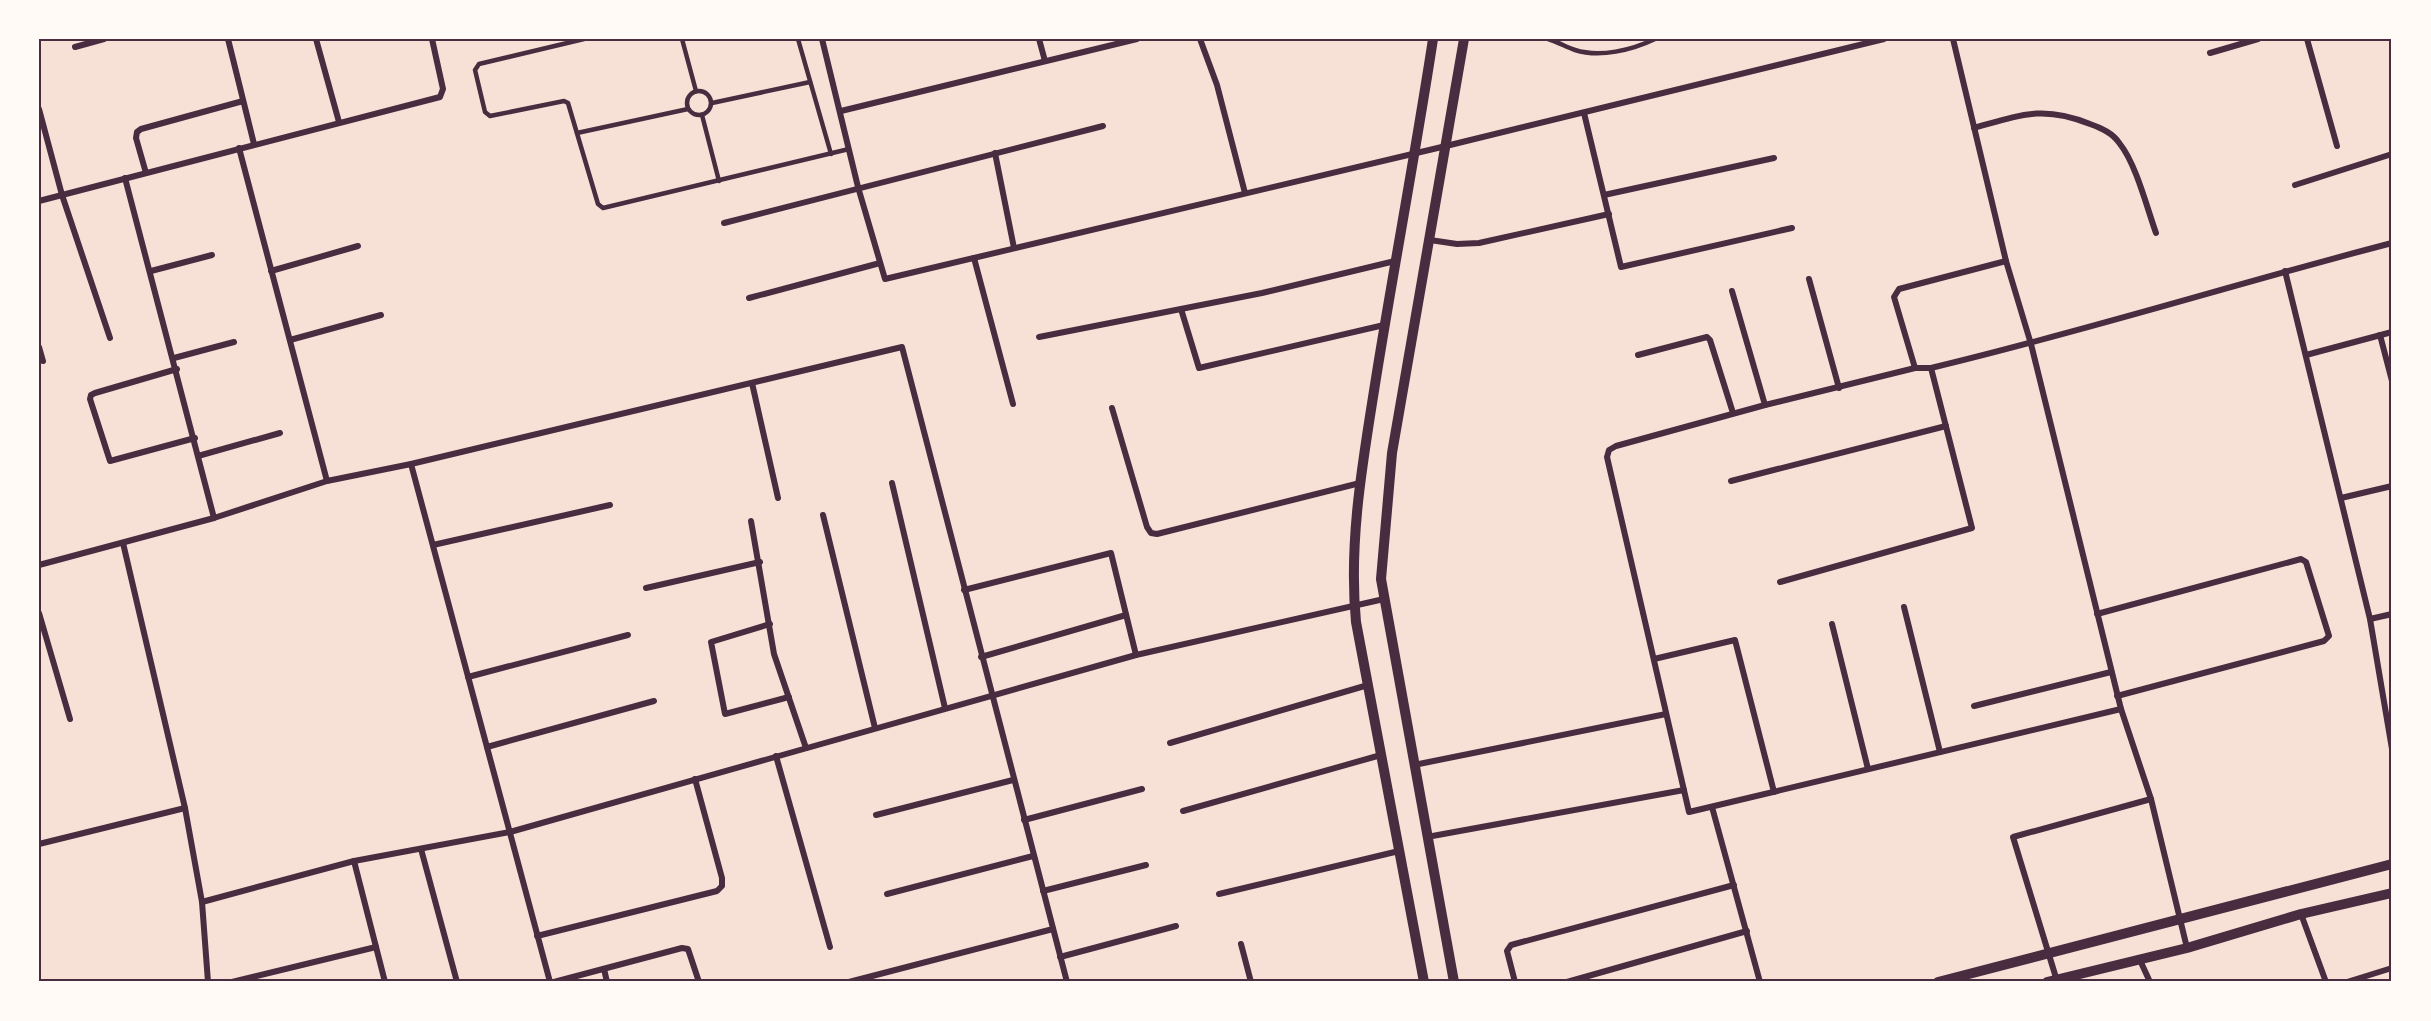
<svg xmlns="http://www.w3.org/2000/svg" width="2431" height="1021" font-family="'Titillium Web',sans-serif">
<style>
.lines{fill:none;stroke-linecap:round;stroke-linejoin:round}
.service{stroke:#4a2c40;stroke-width:4.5}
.minor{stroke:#4a2c40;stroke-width:6}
.tertiary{stroke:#4a2c40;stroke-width:10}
.neatline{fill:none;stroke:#4a2c40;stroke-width:2}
</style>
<rect width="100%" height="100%" fill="#f7e1d7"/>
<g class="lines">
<!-- service -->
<g class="service">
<path d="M 584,39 L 479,64 L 475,70 L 485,112 L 490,116 L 564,101 L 568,103 L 598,204 L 603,208 L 849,149"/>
<path d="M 682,39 L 696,91"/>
<path d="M 798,39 L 831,154"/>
<path d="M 1548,39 C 1558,42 1566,47 1575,50 C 1600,58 1632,50 1655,39"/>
<circle cx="699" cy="103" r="12"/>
<path d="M 712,103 L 810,82"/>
<path d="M 702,115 L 719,181"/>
<path d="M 577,133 L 688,109"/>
</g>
<!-- minor -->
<g class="minor">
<path d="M 228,39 L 254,144"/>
<path d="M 316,39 L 339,122"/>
<path d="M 822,39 L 858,187 L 885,279 L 1446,146 L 1884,39"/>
<path d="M 1039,39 L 1045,61"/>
<path d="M 1200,39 L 1217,85 L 1245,193"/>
<path d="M 1953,39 L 2006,261 L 2031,344 L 2121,709 L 2151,799 L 2187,948"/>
<path d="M 2307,39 L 2337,146"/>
<path d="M 75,47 L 104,39"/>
<path d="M 2210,53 L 2258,39"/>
<path d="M 39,109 L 62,195 L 110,338"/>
<path d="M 841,111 L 1137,39"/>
<path d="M 1584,113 L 1621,267 L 1792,228"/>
<path d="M 1974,128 C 2020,115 2043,105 2090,124 C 2101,128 2113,133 2120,144 C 2136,164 2147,208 2156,233"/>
<path d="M 239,148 L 327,481"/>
<path d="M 995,153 L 1014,248"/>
<path d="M 146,173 L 136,138 L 137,132 L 141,129 L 243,101"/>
<path d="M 125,178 L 214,518"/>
<path d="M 2295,185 L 2392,154"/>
<path d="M 1604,195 L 1774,158"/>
<path d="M 39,201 L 440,97 L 443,89 L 432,39"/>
<path d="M 724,223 L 1103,126"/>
<path d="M 1430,240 L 1457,244 L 1479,243 L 1609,214"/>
<path d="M 974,258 L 1013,404"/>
<path d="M 151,271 L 212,255"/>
<path d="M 271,271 L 358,246"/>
<path d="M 2285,271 L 2370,619 L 2392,749"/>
<path d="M 1809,279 L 1839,388"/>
<path d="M 1732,291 L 1765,405"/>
<path d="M 749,298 L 880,263"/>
<path d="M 1181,309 L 1199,368 L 1384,325"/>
<path d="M 2380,335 L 2392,381"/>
<path d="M 1039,337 L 1262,293 L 1395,261"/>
<path d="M 290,340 L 381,315"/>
<path d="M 39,347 L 43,361"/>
<path d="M 1638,355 L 1707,337 L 1710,340 L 1733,413"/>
<path d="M 2306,355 L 2392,332"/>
<path d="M 174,358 L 234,342"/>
<path d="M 1915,368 L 1894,297 L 1899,289 L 2006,261"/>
<path d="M 177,369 L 95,393 L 91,395 L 90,399 L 110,461 L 195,438"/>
<path d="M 752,383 L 778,498"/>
<path d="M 1112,408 L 1147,527 L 1151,533 L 1157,534 L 1360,483"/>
<path d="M 198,456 L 280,433"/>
<path d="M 411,464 L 550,982"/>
<path d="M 1731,481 L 1946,426"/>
<path d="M 892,483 L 945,708"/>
<path d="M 2341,498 L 2392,486"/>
<path d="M 823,515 L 875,728"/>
<path d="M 751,521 L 774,654 L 806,748"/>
<path d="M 123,543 L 185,808 L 202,902 L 208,982"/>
<path d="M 433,545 L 610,505"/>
<path d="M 39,565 L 214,518 L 327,481 L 411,464 L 902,347 L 1067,982"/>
<path d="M 1780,582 L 1972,528 L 1931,368"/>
<path d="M 646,588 L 760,562"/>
<path d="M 964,590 L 1111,553 L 1136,655"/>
<path d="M 1904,607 L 1940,752"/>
<path d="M 39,613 L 70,719"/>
<path d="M 2097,614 L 2301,559 L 2306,562 L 2329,636 L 2324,641 L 2117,696"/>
<path d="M 2370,619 L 2392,614"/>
<path d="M 770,624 L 711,642 L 725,714 L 789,697"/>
<path d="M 1832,624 L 1868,769"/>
<path d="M 981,657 L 1126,615"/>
<path d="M 1654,659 L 1735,640 L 1774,792"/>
<path d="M 468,677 L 628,635"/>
<path d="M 1974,706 L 2111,672"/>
<path d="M 2121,709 L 1689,812 L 1607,457 L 1609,450 L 1616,446 L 1765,405 L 1915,368 L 1931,368 C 2086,331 2238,283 2392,243"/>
<path d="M 1170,743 L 1368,685"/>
<path d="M 487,747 L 654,701"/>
<path d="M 776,756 L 830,947"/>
<path d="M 1414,765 L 1666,714"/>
<path d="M 1712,807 L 1760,982"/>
<path d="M 1183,811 L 1381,755"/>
<path d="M 876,815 L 1013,780"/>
<path d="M 1024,820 L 1142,789"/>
<path d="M 1427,837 L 1684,790"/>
<path d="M 39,844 L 185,808"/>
<path d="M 421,849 L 457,982"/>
<path d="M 354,861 L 385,982"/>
<path d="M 1043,891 L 1146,865"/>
<path d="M 887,894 L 1033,856"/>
<path d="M 1219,894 L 1399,851"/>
<path d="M 202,902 L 354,861 L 510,832 L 1136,655 L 1384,599"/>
<path d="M 2301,914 L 2326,982"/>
<path d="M 537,936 L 717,891 L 722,886 L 722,878 L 695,779"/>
<path d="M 1241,944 L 1251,982"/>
<path d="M 1060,957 L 1176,926"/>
<path d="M 2139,958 L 2150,982"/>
<path d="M 604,969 L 607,982"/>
<path d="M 2057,981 L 2013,837 L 2151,799"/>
<path d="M 232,982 L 376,947"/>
<path d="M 554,982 L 682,948 L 688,949 L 699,982"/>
<path d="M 849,982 L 1053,929"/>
<path d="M 1515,982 L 1507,951 L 1511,945 L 1734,885"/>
<path d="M 1567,982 L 1747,931"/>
<path d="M 2347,982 L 2392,968"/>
</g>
<!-- tertiary -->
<g class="tertiary">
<path d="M 1424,982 L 1356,622 C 1348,538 1364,455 1377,372 C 1395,261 1416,150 1433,39"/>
<path d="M 1454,982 L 1381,579 L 1392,453 L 1464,39"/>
<path d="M 1938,982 L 2392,864"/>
<path d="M 2047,982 L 2187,948 L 2301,914 L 2392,893"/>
</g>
</g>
<!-- border -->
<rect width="2431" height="1021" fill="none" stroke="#fffaf5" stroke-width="81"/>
<rect x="40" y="40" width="2350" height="940" class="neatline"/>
</svg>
